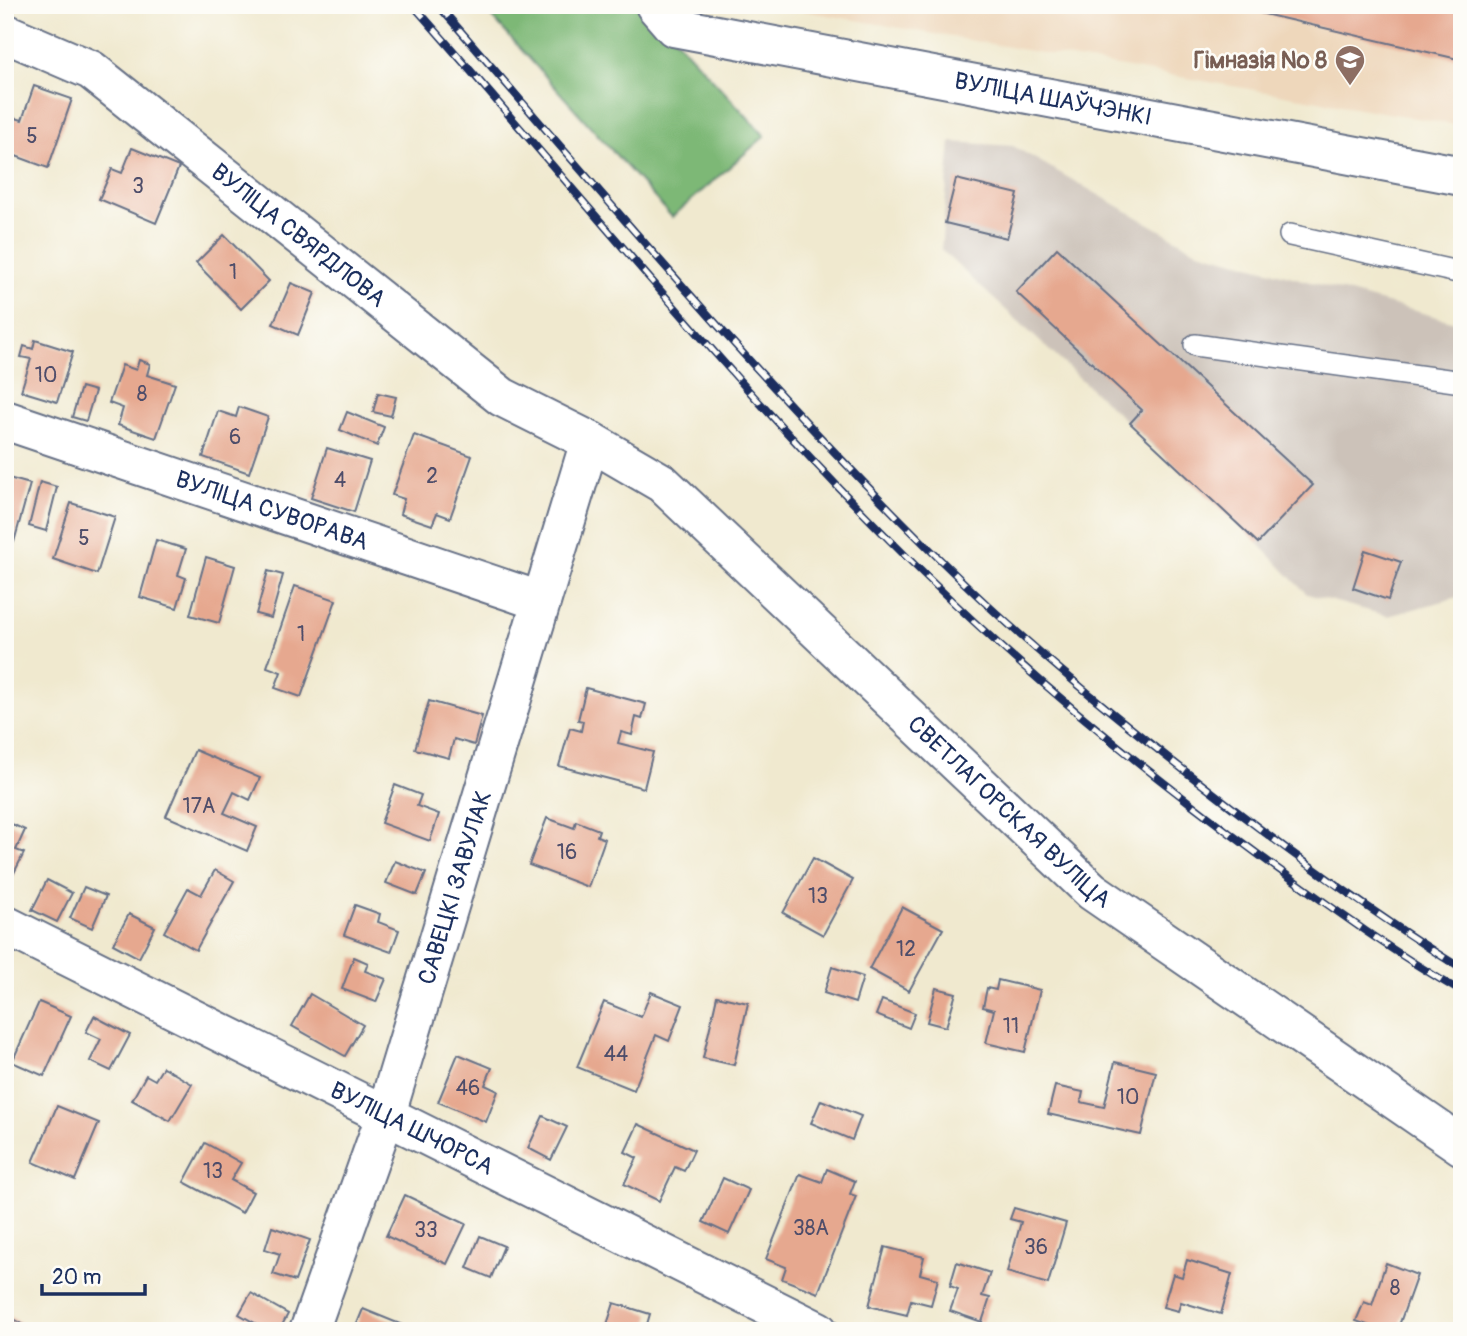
<svg xmlns="http://www.w3.org/2000/svg" width="1467" height="1336" font-family="Pangolin,sans-serif">
<style>
.built{fill:#eed7bb}
.industrial{fill:#ccc2b9}
.forest{fill:#7db876;stroke:#4c746a;stroke-width:2}
.building{fill:#e6a88f}
.lines{fill:none;stroke-linecap:round;stroke-linejoin:round}
.service-casing{stroke:#667086;stroke-width:24}
.minor-casing{stroke:#667086;stroke-width:42}
.service{stroke:#fff;stroke-width:21}
.minor{stroke:#fff;stroke-width:38}
.rail-casing{stroke:#1b2f5e;stroke-width:8}
.rail{stroke:#fdfcf7;stroke-width:5;stroke-dasharray:16;stroke-linecap:butt}
.labels{text-anchor:middle;stroke-width:5;stroke-linejoin:round;paint-order:stroke}
.number-label{font-size:21px;fill:#4e4d6a}
.education-label{font-size:24px;font-weight:bold;fill:#785e54;stroke:#fdfcf7;text-anchor:end}
.street-label{font-size:24px;fill:#1b2f5e;stroke:#fdfcf7}
</style>
<rect width="100%" height="100%" fill="#fdfcf7"/>
<filter id="ink" filterUnits="userSpaceOnUse"><feTurbulence type="fractalNoise" baseFrequency=".0143" numOctaves="2"/><feDisplacementMap in="SourceGraphic" scale="14" xChannelSelector="R" yChannelSelector="G"/><feConvolveMatrix kernelMatrix="1 2 1 2 8 2 1 2 1" color-interpolation-filters="sRGB"/></filter>
<filter id="wash" filterUnits="userSpaceOnUse"><feTurbulence type="fractalNoise" baseFrequency=".00686" numOctaves="4" result="noise"/><feDisplacementMap in="SourceGraphic" scale="28" xChannelSelector="R" yChannelSelector="G"/><feGaussianBlur stdDeviation="1.57" result="paint"/><feColorMatrix in="noise" values="0 0 0 0 0 0 0 0 0 0 0 0 0 0 0 0 0 1.4 0 .05"/><feComposite in="paint" operator="in"/></filter>
<g filter="url(#wash)">
<rect width="100%" height="100%" fill="#f0e9cf"/>
<!-- built -->
<path class="built" d="M 770,5 L 1462,5 L 1462,126 L 1014,48 Z"/>
<!-- industrial -->
<path class="industrial" d="M 951,142 L 1013,146 L 1195,250 L 1462,324 L 1462,596 L 1388,616 L 1307,594 L 1258,543 L 941,250 Z"/>
<!-- forest -->
<path class="forest" d="M 481,5 L 644,5 L 765,136 L 672,217 Z"/>
<g id="blocks">
<!-- building -->
<g class="building">
<path d="M 1230,5 L 1462,5 L 1462,60 L 1230,6 Z"/>
<path d="M 34,86 L 72,99 L 48,168 L 5,152 L 6,115 L 22,120 Z"/>
<path d="M 132,148 L 179,167 L 156,223 L 99,199 L 112,169 L 122,173 Z"/>
<path d="M 956,179 L 1018,194 L 1007,238 L 945,223 Z"/>
<path d="M 224,235 L 269,281 L 241,309 L 196,263 Z"/>
<path d="M 1057,248 L 1313,485 L 1258,543 L 1130,423 L 1142,410 L 1016,292 Z"/>
<path d="M 291,283 L 315,293 L 298,335 L 273,324 Z"/>
<path d="M 35,340 L 73,352 L 57,402 L 21,391 L 31,359 L 21,357 L 24,346 L 33,349 Z"/>
<path d="M 139,360 L 150,364 L 147,375 L 175,384 L 156,438 L 118,425 L 123,408 L 109,403 L 122,365 L 136,370 Z"/>
<path d="M 81,387 L 95,391 L 86,421 L 72,417 Z"/>
<path d="M 378,393 L 396,397 L 391,416 L 373,412 Z"/>
<path d="M 239,407 L 268,417 L 249,473 L 203,457 L 218,411 L 236,417 Z"/>
<path d="M 347,412 L 384,427 L 377,446 L 340,430 Z"/>
<path d="M 414,435 L 472,456 L 450,518 L 437,513 L 432,525 L 400,514 L 404,499 L 392,495 Z"/>
<path d="M 327,448 L 370,461 L 354,512 L 311,498 Z"/>
<path d="M 5,477 L 30,484 L 14,542 L 5,539 Z"/>
<path d="M 40,482 L 57,487 L 46,531 L 29,526 Z"/>
<path d="M 71,503 L 115,517 L 97,574 L 53,559 Z"/>
<path d="M 156,540 L 186,549 L 178,575 L 186,578 L 177,608 L 140,597 Z"/>
<path d="M 1365,550 L 1401,562 L 1388,600 L 1353,588 Z"/>
<path d="M 206,557 L 235,566 L 219,623 L 190,615 Z"/>
<path d="M 268,571 L 283,575 L 271,618 L 256,614 Z"/>
<path d="M 295,586 L 336,600 L 301,697 L 275,688 L 281,672 L 267,667 Z"/>
<path d="M 586,688 L 646,704 L 642,719 L 636,717 L 632,735 L 621,732 L 618,743 L 653,752 L 644,788 L 559,766 L 570,728 L 581,731 L 583,721 L 578,720 Z"/>
<path d="M 429,701 L 482,716 L 474,745 L 454,739 L 449,758 L 415,749 Z"/>
<path d="M 195,750 L 260,778 L 250,800 L 234,792 L 224,813 L 257,827 L 247,851 L 166,816 Z"/>
<path d="M 395,785 L 421,795 L 417,806 L 439,814 L 430,841 L 381,823 Z"/>
<path d="M 547,818 L 574,828 L 576,821 L 599,830 L 597,836 L 605,839 L 588,887 L 529,865 Z"/>
<path d="M 5,821 L 25,830 L 16,850 L 24,853 L 11,879 L 5,876 Z"/>
<path d="M 813,858 L 853,880 L 823,935 L 783,913 Z"/>
<path d="M 395,861 L 426,873 L 417,895 L 386,883 Z"/>
<path d="M 215,870 L 234,881 L 196,950 L 164,932 L 188,888 L 201,895 Z"/>
<path d="M 47,880 L 72,893 L 57,922 L 32,910 Z"/>
<path d="M 84,887 L 106,896 L 92,928 L 70,918 Z"/>
<path d="M 355,905 L 380,914 L 378,922 L 399,930 L 391,952 L 344,935 Z"/>
<path d="M 902,907 L 943,929 L 909,991 L 869,969 Z"/>
<path d="M 129,914 L 155,927 L 139,958 L 113,944 Z"/>
<path d="M 354,957 L 368,963 L 365,971 L 386,979 L 376,1002 L 342,989 Z"/>
<path d="M 832,967 L 863,977 L 855,1003 L 824,993 Z"/>
<path d="M 998,980 L 1040,990 L 1025,1052 L 986,1043 L 994,1010 L 983,1007 L 987,988 L 996,990 Z"/>
<path d="M 936,988 L 956,993 L 946,1027 L 927,1022 Z"/>
<path d="M 651,992 L 683,1005 L 669,1041 L 656,1035 L 634,1090 L 577,1067 L 604,1002 L 641,1017 Z"/>
<path d="M 310,994 L 363,1025 L 345,1056 L 292,1026 Z"/>
<path d="M 717,996 L 748,1003 L 734,1065 L 703,1058 Z"/>
<path d="M 882,1000 L 915,1013 L 909,1028 L 876,1015 Z"/>
<path d="M 39,1002 L 71,1016 L 44,1076 L 12,1062 Z"/>
<path d="M 94,1016 L 130,1035 L 111,1071 L 90,1061 L 101,1039 L 86,1032 Z"/>
<path d="M 458,1054 L 492,1068 L 485,1085 L 498,1091 L 486,1122 L 438,1102 Z"/>
<path d="M 1115,1062 L 1156,1072 L 1141,1135 L 1048,1114 L 1055,1086 L 1083,1092 L 1081,1102 L 1104,1107 Z"/>
<path d="M 163,1067 L 192,1084 L 170,1121 L 132,1100 L 146,1075 L 155,1080 Z"/>
<path d="M 821,1100 L 861,1116 L 852,1140 L 811,1123 Z"/>
<path d="M 57,1106 L 99,1123 L 75,1180 L 33,1162 Z"/>
<path d="M 543,1116 L 567,1127 L 551,1160 L 528,1148 Z"/>
<path d="M 638,1124 L 694,1150 L 684,1171 L 675,1167 L 659,1201 L 624,1184 L 637,1158 L 625,1152 Z"/>
<path d="M 205,1143 L 241,1163 L 231,1180 L 253,1192 L 242,1213 L 184,1182 Z"/>
<path d="M 827,1169 L 855,1181 L 850,1194 L 856,1196 L 818,1293 L 782,1279 L 786,1267 L 766,1259 L 800,1174 L 822,1182 Z"/>
<path d="M 723,1178 L 749,1190 L 729,1234 L 703,1222 Z"/>
<path d="M 405,1195 L 466,1224 L 447,1264 L 386,1236 Z"/>
<path d="M 1014,1208 L 1066,1223 L 1048,1284 L 1007,1272 L 1021,1222 L 1010,1219 Z"/>
<path d="M 272,1227 L 310,1240 L 295,1281 L 273,1274 L 280,1254 L 265,1249 Z"/>
<path d="M 480,1236 L 504,1246 L 491,1278 L 467,1268 Z"/>
<path d="M 885,1247 L 924,1257 L 920,1274 L 938,1279 L 931,1305 L 911,1300 L 907,1315 L 869,1306 Z"/>
<path d="M 1187,1260 L 1232,1274 L 1221,1314 L 1181,1302 L 1178,1311 L 1163,1307 L 1173,1274 L 1182,1277 Z"/>
<path d="M 957,1262 L 990,1273 L 982,1296 L 990,1298 L 982,1322 L 950,1311 L 958,1289 L 950,1286 Z"/>
<path d="M 1386,1263 L 1417,1275 L 1397,1331 L 1384,1331 L 1356,1321 L 1364,1302 L 1372,1305 Z"/>
<path d="M 251,1293 L 288,1314 L 279,1331 L 269,1331 L 239,1314 Z"/>
<path d="M 614,1303 L 650,1314 L 645,1331 L 605,1331 Z"/>
<path d="M 363,1309 L 405,1326 L 403,1331 L 354,1331 Z"/>
<path d="M 5,1314 L 35,1331 L 5,1331 Z"/>
<path d="M 231,1322 L 247,1331 L 227,1331 Z"/>
</g>
</g>
</g>
<g filter="url(#ink)">
<use href="#blocks" fill-opacity="0" stroke="#667086" stroke-width="2"/>
<g class="lines">
<!-- service casing -->
<g class="service-casing">
<g id="service">
<path d="M 1290,235 L 1462,273"/>
<path d="M 1195,345 L 1462,382"/>
</g>
</g>
<!-- minor casing -->
<g class="minor-casing">
<g id="minor">
<path id="s1" d="M 655,5 L 674,27 L 1462,176"/>
<path id="s2" d="M 5,33 L 91,70 L 502,397 L 590,441 L 662,483 L 1092,891 L 1462,1146"/>
<path id="s3" d="M 5,420 L 540,601"/>
<path id="s4" d="M 5,925 L 818,1331"/>
<path id="s5" d="M 309,1331 L 386,1114 L 590,441"/>
</g>
</g>
<!-- service -->
<use href="#service" class="service"/>
<!-- minor -->
<use href="#minor" class="minor"/>
<!-- rail casing -->
<g class="rail-casing">
<g id="rail">
<path d="M 413,5 C 583,197 744,399 928,578 C 1033,680 1146,772 1263,858 C 1328,905 1392,952 1462,992"/>
<path d="M 438,5 C 607,199 773,398 958,577 C 1031,648 1111,713 1190,775 C 1278,844 1367,910 1462,969"/>
</g>
</g>
<!-- rail -->
<use href="#rail" class="rail"/>
</g>
</g>
<!-- icons -->
<defs>
<g id="school-pin" transform="scale(1.575)"><path d="M0 17L-7.5 6A9.5 9.5 0 1 1 7.5 6Z" fill="#8d6e63" stroke="#fdfcf7"/><path d="M0-5L7-2L0 1L-7-2ZM-4 1L0 2.5L4 1V4Q0 6-4 4Z" fill="#fff"/></g>
</defs>
<g fill-rule="evenodd">
<use href="#school-pin" x="1350" y="60"/>
</g>
<g class="labels">
<!-- number labels -->
<g class="number-label">
<text x="32" y="143">5</text>
<text x="138" y="193">3</text>
<text x="233" y="279">1</text>
<text x="46" y="382">10</text>
<text x="142" y="401">8</text>
<text x="235" y="444">6</text>
<text x="432" y="483">2</text>
<text x="340" y="487">4</text>
<text x="84" y="545">5</text>
<text x="301" y="641">1</text>
<text x="199" y="813">17А</text>
<text x="567" y="859">16</text>
<text x="818" y="903">13</text>
<text x="906" y="956">12</text>
<text x="1011" y="1033">11</text>
<text x="616" y="1061">44</text>
<text x="468" y="1095">46</text>
<text x="1128" y="1104">10</text>
<text x="213" y="1178">13</text>
<text x="811" y="1235">38А</text>
<text x="426" y="1237">33</text>
<text x="1036" y="1254">36</text>
<text x="1395" y="1295">8</text>
</g>
<!-- education labels -->
<g class="education-label">
<text x="1327" y="68">Гімназія № 8</text>
</g>
<!-- street labels -->
<g class="street-label">
<text dy="8" stroke="none"><textPath href="#s1" startOffset="415">ВУЛІЦА ШАЎЧЭНКІ</textPath></text>
<text dy="8" stroke="none"><textPath href="#s2" startOffset="359">ВУЛІЦА СВЯРДЛОВА</textPath></text>
<text dy="8" stroke="none"><textPath href="#s3" startOffset="282">ВУЛІЦА СУВОРАВА</textPath></text>
<text dy="8" stroke="none"><textPath href="#s2" startOffset="1279">СВЕТЛАГОРСКАЯ ВУЛІЦА</textPath></text>
<text dy="8" stroke="none"><textPath href="#s5" startOffset="467">САВЕЦКІ ЗАВУЛАК</textPath></text>
<text dy="8" stroke="none"><textPath href="#s4" startOffset="455">ВУЛІЦА ШЧОРСА</textPath></text>
</g>
</g>
<!-- margin -->
<rect width="1467" height="1336" fill="none" stroke="#fdfcf7" stroke-width="28"/>
<!-- scale -->
<path d="M42 1284v10h103v-10" fill="none" stroke="#1b2f5e" stroke-width="3.5"/>
<text x="52" y="1284" font-size="21" fill="#1b2f5e" stroke="#fdfcf7" stroke-width="5" paint-order="stroke">20 m</text>
</svg>
